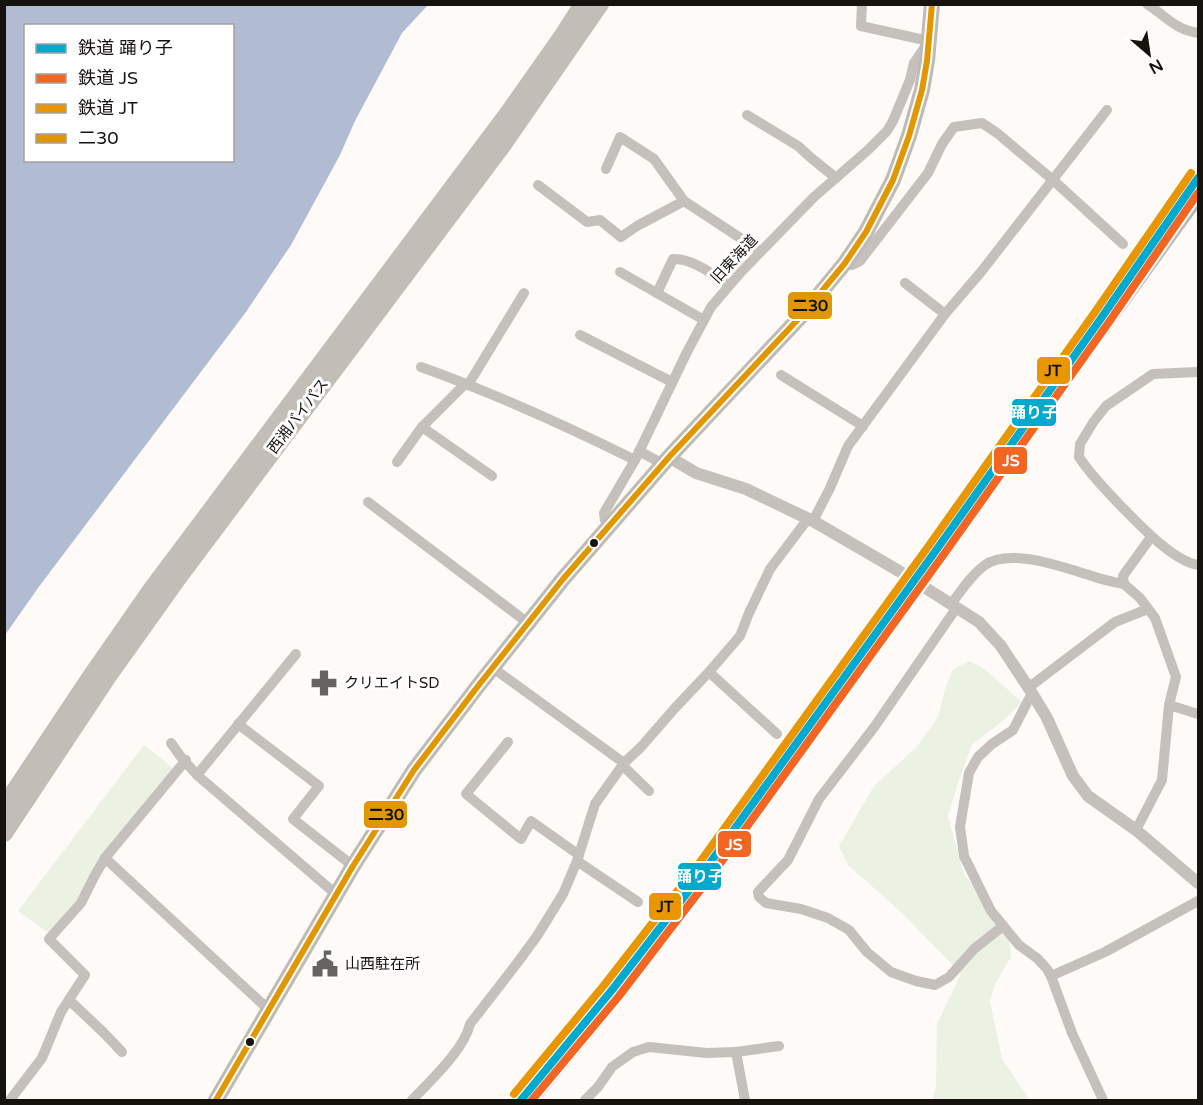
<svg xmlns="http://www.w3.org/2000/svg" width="1203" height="1105" font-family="'Varela Round','Noto Sans JP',sans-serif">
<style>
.green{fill:#ebf2e4}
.water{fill:#b1bcd3;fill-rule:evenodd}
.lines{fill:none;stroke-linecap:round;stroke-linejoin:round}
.minor{stroke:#c5c0bc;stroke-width:10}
.tertiary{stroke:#c5c0bc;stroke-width:12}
.trunk{stroke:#c0bab4;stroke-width:16}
.motorway{stroke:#c2bdb7;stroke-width:18}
.rail{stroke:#bab6b4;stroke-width:3}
.bus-1-casing{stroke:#fff;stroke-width:10}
.bus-1{stroke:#e09701;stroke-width:6}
.rail-1-casing{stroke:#fff;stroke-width:12}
.rail-2-casing{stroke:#fff;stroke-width:12}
.rail-3-casing{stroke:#fff;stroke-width:12}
.rail-1{stroke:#00a9ce;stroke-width:8}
.rail-2{stroke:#f26522;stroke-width:8}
.rail-3{stroke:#e89601;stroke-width:8}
.bus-dot{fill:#16120e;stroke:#fff;stroke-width:2}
.labels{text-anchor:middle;stroke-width:6;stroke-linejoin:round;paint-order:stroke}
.street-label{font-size:15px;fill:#16120e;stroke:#fff}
.poi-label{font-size:15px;fill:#16120e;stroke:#fff;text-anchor:start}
.line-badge{stroke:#fff;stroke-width:2}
.badge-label{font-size:16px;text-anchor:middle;font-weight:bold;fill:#fff}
.pale-badge-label{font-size:16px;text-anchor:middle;font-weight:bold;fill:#111}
</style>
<rect width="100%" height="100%" fill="#fdfaf7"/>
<!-- green -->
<g class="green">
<path d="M 970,661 L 987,671 L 1022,702 L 1005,719 L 972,745 L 960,777 L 948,816 L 964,875 L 1007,922 L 1011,957 L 996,982 L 990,1001 L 1002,1059 L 1030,1100 L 932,1100 L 936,1087 L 937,1024 L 961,974 L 902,913 L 848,865 L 839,846 L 874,786 L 916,748 L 938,717 L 945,689 L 953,669 Z"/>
<path d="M 144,745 L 174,769 L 87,878 L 80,895 L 50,934 L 18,911 Z"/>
</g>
<!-- water -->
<path class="water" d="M 5,4 L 428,5 L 402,33 L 355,121 L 340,155 L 291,245 L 246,312 L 38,588 L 5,635 ZM 26,26 L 232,26 L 232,160 L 26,160 Z"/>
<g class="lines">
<!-- minor -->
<g class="minor">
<path d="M 1147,4 C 1166,16 1174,29 1198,33"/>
<path d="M 747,115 L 798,146 L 810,157 L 836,178"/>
<path d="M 606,169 L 620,137 L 654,159 L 684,201 L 760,251"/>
<path d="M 538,185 L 587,222 L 600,220 L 621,237 L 637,226 L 684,201"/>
<path d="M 845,263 L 852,265 L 860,261 L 928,173 L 942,144 L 954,127 L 982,123 L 997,133 L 1053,180 L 1123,244"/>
<path d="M 620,272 L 704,320"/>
<path d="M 905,283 L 945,314"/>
<path d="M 657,293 L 673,259 C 692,258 714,275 729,285"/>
<path d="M 580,335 L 672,382"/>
<path d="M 421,367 C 494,393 566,426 635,460"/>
<path d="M 1198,372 L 1153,374 L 1106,406 L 1094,421 L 1080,444 L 1079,457 C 1090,474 1104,488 1118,503 C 1137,522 1172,561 1198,565"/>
<path d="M 781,375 L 863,426"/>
<path d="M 468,385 L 524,293"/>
<path d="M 422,427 L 492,476"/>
<path d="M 639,451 L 663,464"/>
<path d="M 397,462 L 422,427 L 465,384"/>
<path d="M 368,502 L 528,623"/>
<path d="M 813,521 L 830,488 L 848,446 L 945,314 L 981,272 L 1107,110"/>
<path d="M 609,526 L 605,520 L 604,513 L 635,460 L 686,354 L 711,307 L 741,272 L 814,197 L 868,150 L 887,131 L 893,121 L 910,80 L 914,63 L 929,41 L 861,26 L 862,4"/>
<path d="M 951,604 C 962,590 971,575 985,565 C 1010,547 1065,568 1092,576 C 1103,580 1113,582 1124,584"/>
<path d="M 957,607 L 875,726 L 819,799 L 788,860 L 758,892 L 759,897 L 766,903 L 801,909 L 828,918 L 849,930 L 867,952 L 891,972 L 916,981 L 935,985 L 949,977 L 974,949 L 1003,926"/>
<path d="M 493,668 L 624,763"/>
<path d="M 709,672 L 777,734"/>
<path d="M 1028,688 L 1115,622 L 1148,609"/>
<path d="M 1032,693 L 1013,730 L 992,744 L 978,757 L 969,773 L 960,827 L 964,856 L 991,911 L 1019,945 L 1038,959 L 1047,969 L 1051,976 L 1072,1033 L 1103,1100"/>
<path d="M 1169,705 L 1198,714"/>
<path d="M 238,724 L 319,786 L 293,819 L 353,866"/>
<path d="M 508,742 L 466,794 L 521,839 L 531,821 L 579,855"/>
<path d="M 171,743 L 181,757 L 197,775 L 337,895"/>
<path d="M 622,765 L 649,791"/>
<path d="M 197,775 L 296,654"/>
<path d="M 1136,830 L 1162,780 L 1169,705 L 1176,677 L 1155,618 L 1140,598 L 1124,584 L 1123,576 L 1151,537"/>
<path d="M 105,858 L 269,1010"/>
<path d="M 577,861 L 638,902"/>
<path d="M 1051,976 L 1105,952 L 1198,901"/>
<path d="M 69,1000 L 103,1032 L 122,1052"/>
<path d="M 736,1052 L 779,1046"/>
<path d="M 10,1100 L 42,1058 L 61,1012 L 85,975 L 49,939 L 81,903 L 94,877 L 105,858 L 186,760"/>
<path d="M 412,1100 C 430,1081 464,1050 470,1024 L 518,962 L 537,936 L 563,894 L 577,861 L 595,804 L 624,763 L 641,747 L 675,708 L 709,672 L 740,636 L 749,613 L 770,569 L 807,520"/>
<path d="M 585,1100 L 598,1087 L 612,1067 L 633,1052 L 649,1047 L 707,1053 L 736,1052 L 745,1100"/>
</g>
<!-- tertiary -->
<path class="tertiary" d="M 669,457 L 696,473 L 746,489 L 813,521 L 899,571 L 979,622 L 1001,646 L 1032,693 L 1047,718 L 1073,776 L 1088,796 L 1136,830 L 1198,883"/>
<!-- trunk -->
<path class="trunk" d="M 216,1100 L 353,866 L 414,770 L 478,686 L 563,579 L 669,457 L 803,314 L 845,263 L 866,232 L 893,180 L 909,136 L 922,90 L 927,61 L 932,4"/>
<!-- motorway -->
<g class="motorway">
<path d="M 4,807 L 90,678 L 152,589 L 507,115 L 562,37 L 583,4"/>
<path d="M 4,833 L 108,676 L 180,575 L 504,143 L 600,4"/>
</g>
<!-- rail -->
<path class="rail" d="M 538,1100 L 623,998 L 718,873 L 1198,206"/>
<!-- bus-1 casing -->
<g class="bus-1-casing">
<path id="bus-1" d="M 216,1100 L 353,866 L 414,770 L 478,686 L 563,579 L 669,457 L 803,314 L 845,263 L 866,232 L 893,180 L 909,136 L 922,90 L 927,61 L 932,4"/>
</g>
<!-- bus-1 -->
<use href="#bus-1" class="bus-1"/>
<!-- rail-1 casing -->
<g class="rail-1-casing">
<path id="rail-1" d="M 521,1100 L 612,990 L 707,867 L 937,549 L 1102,317 L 1198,178"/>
</g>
<!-- rail-2 casing -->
<g class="rail-2-casing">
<path id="rail-2" d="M 532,1100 L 619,996 L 714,872 L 944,554 L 1109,322 L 1198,193"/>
</g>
<!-- rail-3 casing -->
<g class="rail-3-casing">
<path id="rail-3" d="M 514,1094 L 605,984 L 700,862 L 930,544 L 1095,312 L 1191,173"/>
</g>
<!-- rail-1 -->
<use href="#rail-1" class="rail-1"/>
<!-- rail-2 -->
<use href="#rail-2" class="rail-2"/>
<!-- rail-3 -->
<use href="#rail-3" class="rail-3"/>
</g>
<!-- icons -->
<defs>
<g id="pharmacy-bare" transform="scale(2.07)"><path d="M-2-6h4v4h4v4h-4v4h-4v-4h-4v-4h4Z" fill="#676360" stroke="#fff" stroke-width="2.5" paint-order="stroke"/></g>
<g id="civic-bare" transform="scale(2.07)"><path d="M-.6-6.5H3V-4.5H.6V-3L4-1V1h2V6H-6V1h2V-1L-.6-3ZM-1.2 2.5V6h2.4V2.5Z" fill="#676360" stroke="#fff" stroke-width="2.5" paint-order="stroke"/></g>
</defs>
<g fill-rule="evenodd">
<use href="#pharmacy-bare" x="324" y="683"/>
<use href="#civic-bare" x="325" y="964"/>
</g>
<!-- markers -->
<g class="bus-dot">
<circle cx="594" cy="543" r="5"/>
<circle cx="250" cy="1042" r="5"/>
</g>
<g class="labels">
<!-- street labels -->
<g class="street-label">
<text transform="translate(734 259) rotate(-47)" y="5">旧東海道</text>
<text transform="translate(298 416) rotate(-53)" y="5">西湘バイパス</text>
</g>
<!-- poi labels -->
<g class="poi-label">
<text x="344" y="688">クリエイトSD</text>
<text x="345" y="969">山西駐在所</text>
</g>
</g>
<g class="line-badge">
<rect x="787" y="291" width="46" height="29" rx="6" fill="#e09701"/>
<rect x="1036" y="356" width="35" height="29" rx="6" fill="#e89601"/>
<rect x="1011" y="398" width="46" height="29" rx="6" fill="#00a9ce"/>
<rect x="993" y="446" width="35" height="29" rx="6" fill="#f26522"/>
<rect x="363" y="800" width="45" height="29" rx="6" fill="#e09701"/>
<rect x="717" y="830" width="35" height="28" rx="6" fill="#f26522"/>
<rect x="677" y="862" width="45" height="29" rx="6" fill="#00a9ce"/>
<rect x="648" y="892" width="34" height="29" rx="6" fill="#e89601"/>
</g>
<g class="badge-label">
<text x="1034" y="418">踊り子</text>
<text x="1011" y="466">JS</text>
<text x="734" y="850">JS</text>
<text x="700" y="882">踊り子</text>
</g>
<g class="pale-badge-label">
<text x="810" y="311">二30</text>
<text x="1053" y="376">JT</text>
<text x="386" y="820">二30</text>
<text x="665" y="912">JT</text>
</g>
<!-- border -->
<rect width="1203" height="1105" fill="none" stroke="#16120e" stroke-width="12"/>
<!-- legend -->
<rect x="24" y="24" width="210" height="138" fill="#ffffff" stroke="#a2a09f" stroke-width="1.5"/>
<rect x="36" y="44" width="30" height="9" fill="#00a9ce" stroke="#a2a09f" stroke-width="1.5"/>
<text x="78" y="54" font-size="18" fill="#16120e">鉄道 踊り子</text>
<rect x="36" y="74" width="30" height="9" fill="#f26522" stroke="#a2a09f" stroke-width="1.5"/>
<text x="78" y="84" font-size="18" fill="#16120e">鉄道 JS</text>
<rect x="36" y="104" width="30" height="9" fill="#e89601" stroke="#a2a09f" stroke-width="1.5"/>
<text x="78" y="114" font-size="18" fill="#16120e">鉄道 JT</text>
<rect x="36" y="134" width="30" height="9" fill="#e09701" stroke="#a2a09f" stroke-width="1.5"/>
<text x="78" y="144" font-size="18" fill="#16120e">二30</text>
<!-- north arrow -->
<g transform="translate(1149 54) rotate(151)" stroke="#ffffff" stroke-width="4.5" paint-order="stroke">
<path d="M0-4.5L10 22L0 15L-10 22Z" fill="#16120e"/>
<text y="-9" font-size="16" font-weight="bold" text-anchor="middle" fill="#16120e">N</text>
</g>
</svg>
